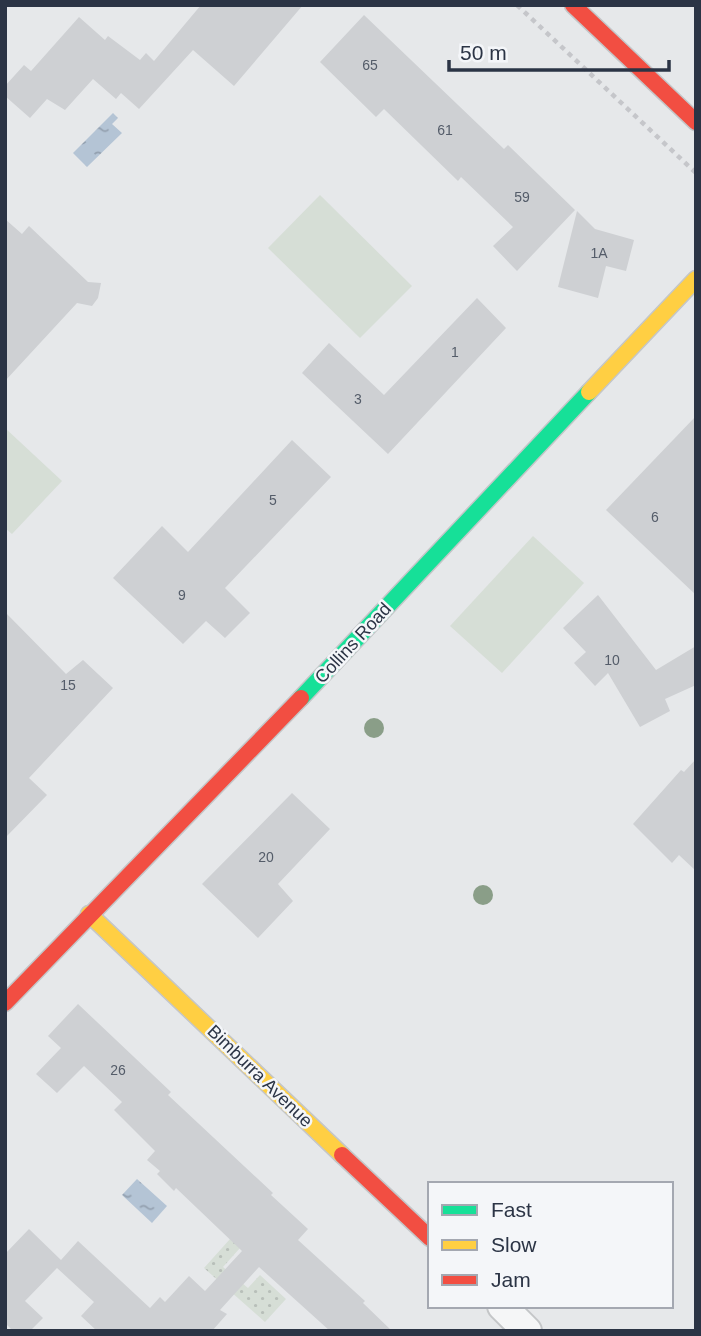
<svg xmlns="http://www.w3.org/2000/svg" width="701" height="1336" font-family="Arial,sans-serif">
<style>
.park{fill:#d6ded6}
.garden{fill:url(#garden-dots)}
.water{fill:url(#water-ripples)}
.building{fill:#ced0d3}
.lines{fill:none;stroke-linecap:round;stroke-linejoin:round}
.street-casing{stroke:#c4c6c8;stroke-width:32}
.fast-casing{stroke:#c4c6c8;stroke-width:19}
.slow-casing{stroke:#c4c6c8;stroke-width:19}
.jam-casing{stroke:#c4c6c8;stroke-width:19}
.path{stroke:#c5c6ca;stroke-width:4.5;stroke-dasharray:5 5;stroke-linecap:butt}
.street{stroke:#f5f6f7;stroke-width:28}
.fast{stroke:#16e098;stroke-width:16}
.slow{stroke:#ffcf43;stroke-width:16}
.jam{stroke:#f24e42;stroke-width:16}
.tree{fill:#8a9e88}
.labels{text-anchor:middle;stroke-width:5;stroke-linejoin:round;paint-order:stroke}
.number-label{font-size:14px;fill:#545c69}
.street-label{font-size:18px;fill:#2b3445;stroke:#f4f6f9}
</style>
<defs>
<pattern id="garden-dots" width="8" height="8" patternUnits="userSpaceOnUse" patternTransform="scale(1.75)"><rect width="8" height="8" fill="#d6ded6"/><path d="M2 2h.1M6 6h.1" fill="none" stroke="#b8bfb9" stroke-width="1.8" stroke-linecap="round"/></pattern>
<pattern id="water-ripples" width="26" height="14" patternUnits="userSpaceOnUse" patternTransform="scale(1.75)"><rect width="26" height="14" fill="#b4c4d5"/><path d="M2 4q2-2 4 0t4 0M15 11q2-2 4 0t4 0" fill="none" stroke="#93a0af"/></pattern>
</defs>
<rect width="100%" height="100%" fill="#e6e8ea"/>
<!-- park -->
<g class="park">
<path d="M 320,195 L 412,286 L 360,338 L 268,248 Z"/>
<path d="M 5,428 L 62,481 L 12,534 L 5,528 Z"/>
<path d="M 533,536 L 584,583 L 502,673 L 450,626 Z"/>
</g>
<!-- garden -->
<path class="garden" d="M 230,1239 L 240,1248 L 223,1267 L 248,1288 L 260,1275 L 286,1299 L 265,1322 L 204,1268 Z"/>
<!-- water -->
<g class="water">
<path d="M 113,113 L 118,118 L 112,124 L 122,133 L 87,167 L 73,153 Z"/>
<path d="M 137,1179 L 167,1206 L 152,1223 L 122,1195 Z"/>
</g>
<!-- building -->
<g class="building">
<path d="M 201,5 L 303,5 L 234,86 L 193,50 L 139,109 L 121,93 L 116,99 L 93,79 L 65,110 L 47,99 L 30,118 L 5,96 L 5,86 L 24,65 L 31,71 L 79,17 L 105,40 L 108,36 L 140,60 L 146,53 L 154,61 Z"/>
<path d="M 364,15 L 504,149 L 508,145 L 575,210 L 517,271 L 493,246 L 513,227 L 461,177 L 458,181 L 384,109 L 376,117 L 320,62 Z"/>
<path d="M 577,211 L 595,229 L 634,240 L 626,271 L 606,266 L 598,298 L 558,287 Z"/>
<path d="M 5,219 L 22,234 L 29,226 L 88,282 L 101,283 L 98,298 L 92,306 L 77,303 L 5,381 Z"/>
<path d="M 477,298 L 506,328 L 388,454 L 302,373 L 329,343 L 384,395 Z"/>
<path d="M 696,416 L 696,595 L 606,510 Z"/>
<path d="M 292,440 L 331,477 L 225,588 L 250,613 L 225,638 L 206,621 L 183,644 L 113,578 L 162,526 L 188,552 Z"/>
<path d="M 598,595 L 656,670 L 696,646 L 696,685 L 665,699 L 670,711 L 640,727 L 608,673 L 595,686 L 574,663 L 586,652 L 563,628 Z"/>
<path d="M 5,612 L 66,674 L 83,660 L 113,688 L 29,778 L 47,795 L 5,838 Z"/>
<path d="M 696,759 L 696,871 L 679,855 L 672,863 L 633,824 L 681,770 L 684,772 Z"/>
<path d="M 292,793 L 330,829 L 278,884 L 293,901 L 258,938 L 202,884 Z"/>
<path d="M 78,1004 L 171,1092 L 168,1095 L 273,1193 L 271,1195 L 308,1229 L 298,1240 L 365,1301 L 363,1303 L 392,1331 L 330,1331 L 259,1267 L 220,1310 L 227,1314 L 212,1331 L 97,1331 L 81,1316 L 94,1302 L 57,1268 L 25,1301 L 43,1318 L 30,1331 L 13,1331 L 5,1323 L 5,1254 L 29,1229 L 61,1260 L 78,1241 L 150,1308 L 160,1297 L 165,1302 L 189,1276 L 205,1291 L 242,1251 L 176,1188 L 174,1191 L 157,1174 L 160,1171 L 147,1160 L 155,1151 L 114,1110 L 122,1102 L 84,1066 L 57,1093 L 36,1074 L 61,1048 L 48,1036 Z"/>
</g>
<g class="lines">
<!-- street casing -->
<g class="street-casing">
<path id="street" d="M 502,1306 L 527,1331"/>
</g>
<!-- fast casing -->
<g class="fast-casing">
<path id="fast" d="M 301,698 L 589,392"/>
</g>
<!-- slow casing -->
<g class="slow-casing">
<g id="slow">
<path d="M 589,392 L 696,279"/>
<path d="M 89,914 L 342,1155"/>
</g>
</g>
<!-- jam casing -->
<g class="jam-casing">
<g id="jam">
<path d="M 573,5 L 696,122"/>
<path d="M 5,1003 L 301,698"/>
<path d="M 342,1155 L 430,1238"/>
</g>
</g>
<!-- path -->
<path class="path" d="M 517,5 L 696,173"/>
<!-- street -->
<use href="#street" class="street"/>
<!-- fast -->
<use href="#fast" class="fast"/>
<!-- slow -->
<use href="#slow" class="slow"/>
<!-- jam -->
<use href="#jam" class="jam"/>
</g>
<!-- trees -->
<g class="tree">
<circle cx="374" cy="728" r="10"/>
<circle cx="483" cy="895" r="10"/>
</g>
<g class="labels">
<!-- number labels -->
<g class="number-label">
<text x="370" y="70">65</text>
<text x="445" y="135">61</text>
<text x="522" y="202">59</text>
<text x="599" y="258">1A</text>
<text x="455" y="357">1</text>
<text x="358" y="404">3</text>
<text x="273" y="505">5</text>
<text x="655" y="522">6</text>
<text x="182" y="600">9</text>
<text x="612" y="665">10</text>
<text x="68" y="690">15</text>
<text x="266" y="862">20</text>
<text x="118" y="1075">26</text>
</g>
<!-- street labels -->
<g class="street-label">
<text transform="translate(353 643) rotate(-47)" y="6">Collins Road</text>
<text transform="translate(260 1076) rotate(44)" y="6">Bimburra Avenue</text>
</g>
</g>
<!-- border -->
<rect width="701" height="1336" fill="none" stroke="#2b3445" stroke-width="14"/>
<!-- legend -->
<rect x="428" y="1182" width="245" height="126" fill="#f4f6f9" stroke="#a4a8b1" stroke-width="2"/>
<rect x="442" y="1205" width="35" height="10" fill="#16e098" stroke="#a4a8b1" stroke-width="2"/>
<text x="491" y="1217" font-size="21" fill="#2b3445">Fast</text>
<rect x="442" y="1240" width="35" height="10" fill="#ffcf43" stroke="#a4a8b1" stroke-width="2"/>
<text x="491" y="1252" font-size="21" fill="#2b3445">Slow</text>
<rect x="442" y="1275" width="35" height="10" fill="#f24e42" stroke="#a4a8b1" stroke-width="2"/>
<text x="491" y="1287" font-size="21" fill="#2b3445">Jam</text>
<!-- scale -->
<path d="M449 60v10h220v-10" fill="none" stroke="#2b3445" stroke-width="3.5"/>
<text x="460" y="60" font-size="21" fill="#2b3445" stroke="#f4f6f9" stroke-width="5" paint-order="stroke">50 m</text>
</svg>
